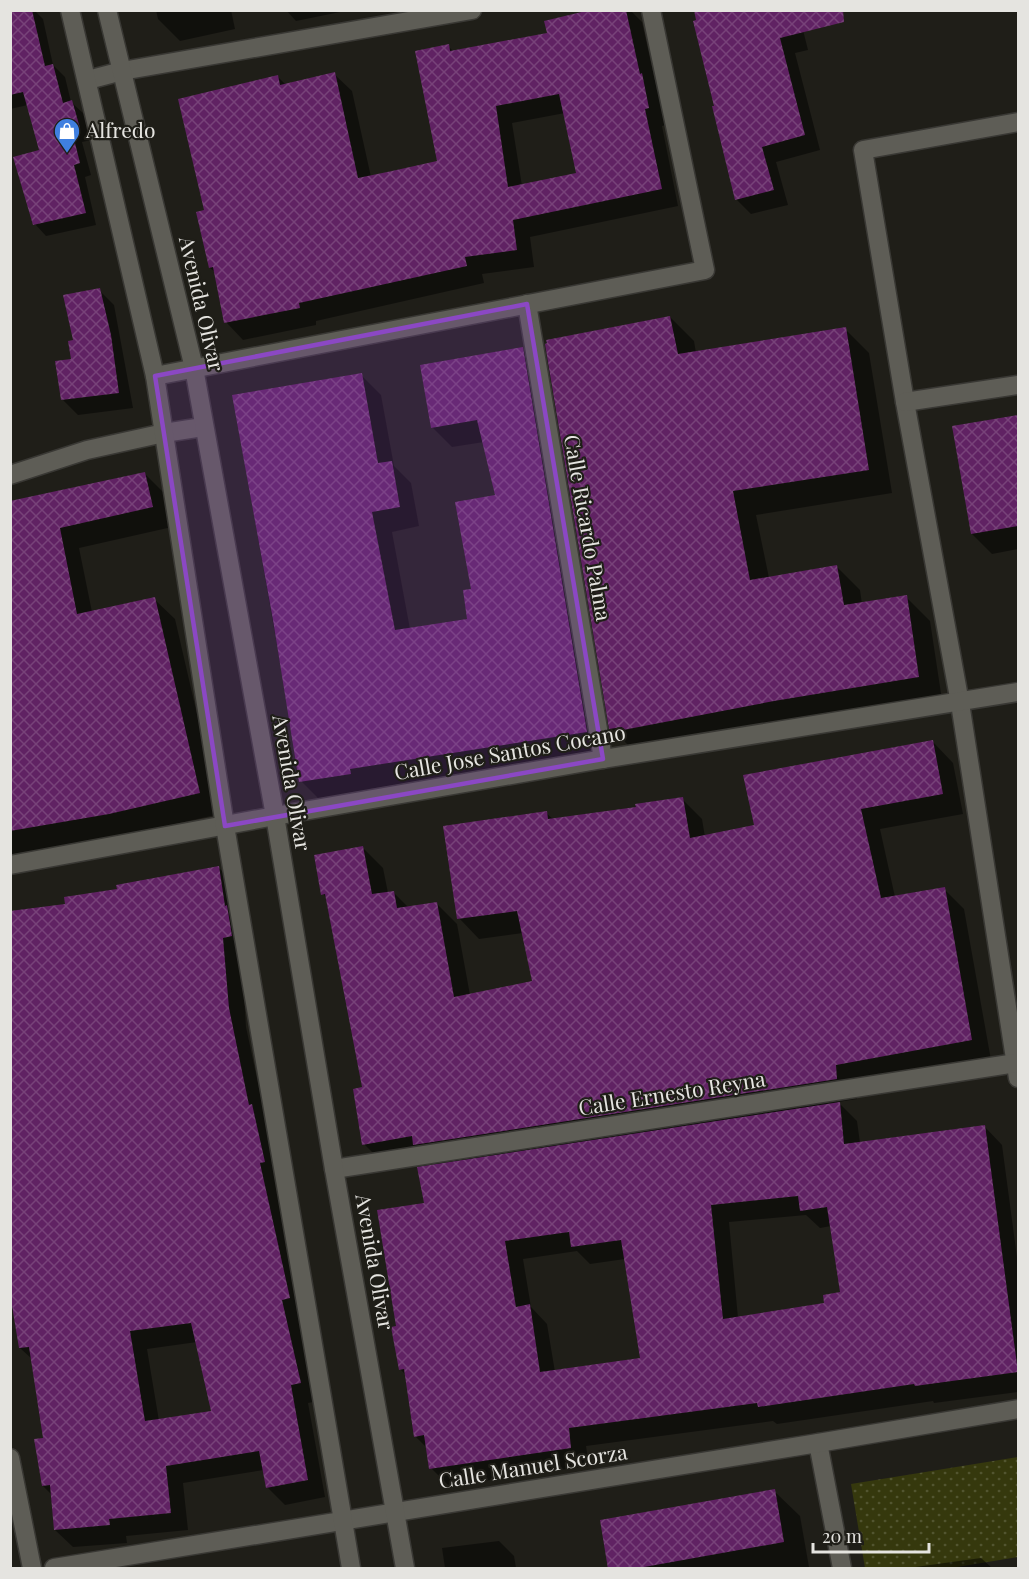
<svg xmlns="http://www.w3.org/2000/svg" width="1029" height="1579" font-family="'Playfair Display',serif">
<style>
.park{fill:url(#park-dots)}
.shadow{fill:#0007;fill-rule:evenodd}
.building{fill:url(#building-cross-hatch);fill-rule:evenodd}
.lines{fill:none;stroke-linecap:round;stroke-linejoin:round}
.minor-casing{stroke:#393834;stroke-width:21}
.tertiary-casing{stroke:#393834;stroke-width:21}
.minor{stroke:#5e5d56;stroke-width:18}
.tertiary{stroke:#5e5d56;stroke-width:18}
.marked{fill:#8b48c4;fill-opacity:0.2;stroke:#8b48c4;stroke-width:4.5;stroke-linejoin:round}
.labels{text-anchor:middle;stroke-width:4.5;stroke-linejoin:round;paint-order:stroke}
.poi-label{font-size:21px;fill:#e5e4e0;stroke:#1f1e18;text-anchor:start}
.street-label{font-size:21px;fill:#e5e4e0;stroke:#1f1e18}
</style>
<defs>
<pattern id="park-dots" width="8" height="8" patternUnits="userSpaceOnUse" patternTransform="scale(1.5)"><rect width="8" height="8" fill="#35380d"/><path d="M2 2h.1M6 6h.1" fill="none" stroke="#525530" stroke-width="1.8" stroke-linecap="round"/></pattern>
<pattern id="building-cross-hatch" width="8" height="8" patternUnits="userSpaceOnUse" patternTransform="scale(1.5)"><rect width="8" height="8" fill="#602263"/><path d="M0 0l8 8M0 8l8-8" fill="none" stroke="#774279"/></pattern>
</defs>
<rect width="100%" height="100%" fill="#1f1e18"/>
<!-- park -->
<path class="park" d="M 1018,1457 L 1018,1557 L 951,1568 L 865,1568 L 851,1484 Z"/>
<!-- shadow -->
<g class="shadow">
<path d="M 18,10 L 34,10 L 43,19 L 53,65 L 65,77 L 71,102 L 84,114 L 91,140 L 82,142 L 91,175 L 85,177 L 96,225 L 46,236 L 35,224 L 41,151 L 28,105 L 10,109 L 10,12 Z"/>
<path d="M 156,10 L 231,10 L 235,29 L 180,41 L 158,19 Z"/>
<path d="M 286,10 L 350,10 L 296,21 Z"/>
<path d="M 597,10 L 630,10 L 642,22 L 657,90 L 659,92 L 666,125 L 662,126 L 678,206 L 530,237 L 534,267 L 482,274 L 484,283 L 316,321 L 316,325 L 243,340 L 226,322 L 216,273 L 210,268 L 206,211 L 278,77 L 286,85 L 334,74 L 352,91 L 371,177 L 439,162 L 448,46 L 454,52 L 549,34 ZM 565,113 L 578,175 L 522,186 L 512,123 Z"/>
<path d="M 798,10 L 808,50 L 795,53 L 820,150 L 776,162 L 788,205 L 751,214 L 736,199 L 698,22 Z"/>
<path d="M 99,290 L 114,305 L 133,408 L 78,415 L 63,400 L 73,360 L 75,342 Z"/>
<path d="M 670,317 L 694,341 L 696,353 L 845,329 L 869,353 L 892,493 L 756,515 L 769,578 L 836,566 L 860,590 L 862,604 L 906,597 L 930,621 L 942,700 L 635,752 L 611,728 Z"/>
<path d="M 522,349 L 542,369 L 606,752 L 369,789 L 370,793 L 321,801 L 301,781 L 233,397 L 361,375 L 381,395 L 394,466 L 411,483 L 419,526 L 392,532 L 410,629 L 469,620 L 473,591 L 496,496 L 484,442 L 452,447 L 432,427 Z"/>
<path d="M 1018,413 L 1018,549 L 992,554 L 972,534 Z"/>
<path d="M 144,473 L 165,494 L 172,527 L 79,548 L 92,612 L 154,599 L 175,619 L 220,814 L 130,834 L 10,855 L 10,503 Z"/>
<path d="M 933,742 L 953,763 L 963,814 L 880,829 L 895,897 L 944,889 L 964,909 L 991,1060 L 856,1085 L 857,1099 L 838,1102 L 857,1121 L 860,1143 L 984,1126 L 1002,1145 L 1018,1265 L 1018,1392 L 934,1403 L 933,1401 L 777,1424 L 773,1421 L 586,1446 L 589,1466 L 449,1486 L 431,1468 L 428,1449 L 415,1436 L 406,1375 L 400,1369 L 398,1327 L 436,1166 L 427,1157 L 384,1164 L 364,1144 L 363,1088 L 327,898 L 323,894 L 363,848 L 383,868 L 388,893 L 393,892 L 409,908 L 436,903 L 457,924 L 470,995 L 534,982 L 523,933 L 479,939 L 459,918 L 546,813 L 554,820 L 637,808 L 682,799 L 702,819 L 705,837 L 756,826 ZM 806,1215 L 820,1228 L 831,1226 L 842,1293 L 826,1304 L 738,1318 L 729,1222 ZM 577,1251 L 590,1264 L 625,1259 L 642,1359 L 555,1372 L 547,1324 L 531,1307 L 523,1259 Z"/>
<path d="M 219,868 L 237,886 L 246,1027 L 266,1121 L 269,1124 L 307,1316 L 299,1318 L 318,1401 L 308,1403 L 325,1497 L 285,1505 L 267,1487 L 264,1470 L 183,1483 L 188,1530 L 126,1536 L 127,1543 L 73,1547 L 55,1530 L 52,1495 L 43,1486 L 45,1439 L 32,1359 L 20,1348 L 15,1313 L 10,1309 L 10,1267 L 67,905 L 119,890 ZM 197,1342 L 212,1412 L 159,1421 L 147,1349 Z"/>
<path d="M 774,1491 L 800,1516 L 809,1567 L 799,1568 L 610,1568 Z"/>
<path d="M 499,1541 L 514,1556 L 516,1568 L 445,1568 L 442,1548 Z"/>
<path d="M 981,1558 L 992,1568 L 908,1568 Z"/>
</g>
<!-- building -->
<g class="building">
<path d="M 10,10 L 32,10 L 45,66 L 53,64 L 63,103 L 72,100 L 80,128 L 72,131 L 80,163 L 74,165 L 86,213 L 33,225 L 13,157 L 39,150 L 23,92 L 10,95 Z"/>
<path d="M 590,10 L 626,10 L 640,74 L 642,73 L 649,108 L 645,109 L 662,189 L 513,220 L 517,250 L 465,257 L 467,266 L 299,303 L 300,308 L 224,323 L 213,267 L 209,268 L 196,212 L 204,210 L 178,99 L 278,75 L 280,85 L 335,72 L 358,178 L 392,171 L 437,161 L 415,51 L 449,44 L 450,51 L 547,33 L 544,21 ZM 559,94 L 576,173 L 508,187 L 496,106 Z"/>
<path d="M 694,10 L 843,10 L 844,22 L 780,38 L 805,135 L 762,147 L 774,190 L 735,200 L 712,106 L 714,106 L 693,21 L 696,20 Z"/>
<path d="M 100,288 L 111,335 L 119,393 L 61,400 L 55,361 L 71,359 L 68,341 L 73,340 L 63,295 Z"/>
<path d="M 670,316 L 678,354 L 846,327 L 869,470 L 733,491 L 750,580 L 837,565 L 844,605 L 907,595 L 919,677 L 774,701 L 623,730 L 622,727 L 609,729 L 545,344 L 547,343 L 546,340 Z"/>
<path d="M 523,347 L 587,732 L 350,769 L 351,774 L 299,782 L 273,620 L 232,395 L 362,373 L 378,463 L 392,461 L 400,507 L 372,512 L 395,630 L 467,619 L 463,590 L 471,589 L 455,502 L 495,495 L 477,420 L 431,428 L 420,365 Z"/>
<path d="M 1018,415 L 1018,526 L 971,534 L 952,426 Z"/>
<path d="M 145,472 L 153,507 L 60,528 L 77,614 L 155,597 L 200,793 L 109,814 L 10,831 L 10,501 Z"/>
<path d="M 933,740 L 943,794 L 861,809 L 881,898 L 945,887 L 972,1040 L 836,1065 L 837,1079 L 413,1145 L 412,1136 L 362,1145 L 353,1089 L 362,1087 L 325,894 L 321,895 L 314,855 L 363,846 L 372,894 L 394,891 L 397,908 L 437,902 L 454,997 L 532,981 L 517,911 L 457,919 L 443,826 L 547,811 L 548,819 L 636,807 L 635,804 L 683,797 L 690,838 L 754,825 L 743,775 Z"/>
<path d="M 219,866 L 225,906 L 227,905 L 232,936 L 223,938 L 229,1008 L 249,1105 L 252,1104 L 265,1162 L 260,1163 L 290,1298 L 282,1300 L 301,1383 L 291,1385 L 308,1480 L 266,1488 L 259,1451 L 166,1466 L 171,1513 L 109,1519 L 110,1525 L 54,1530 L 50,1485 L 42,1486 L 34,1439 L 43,1438 L 29,1347 L 19,1348 L 10,1294 L 10,911 L 65,904 L 64,897 L 117,889 L 116,885 ZM 191,1323 L 211,1411 L 145,1421 L 130,1331 Z"/>
<path d="M 840,1102 L 844,1144 L 985,1125 L 1018,1372 L 915,1386 L 914,1384 L 758,1407 L 757,1403 L 569,1428 L 571,1448 L 429,1469 L 424,1435 L 414,1437 L 404,1369 L 399,1370 L 391,1327 L 396,1326 L 377,1210 L 424,1203 L 417,1167 ZM 798,1196 L 800,1211 L 827,1207 L 840,1292 L 823,1295 L 824,1303 L 723,1319 L 711,1205 ZM 569,1232 L 571,1247 L 621,1240 L 640,1358 L 540,1372 L 530,1304 L 516,1307 L 505,1241 Z"/>
<path d="M 775,1489 L 784,1542 L 633,1569 L 608,1569 L 600,1520 Z"/>
</g>
<g class="lines">
<!-- minor casing -->
<g class="minor-casing">
<g id="minor">
<path d="M 88,80 L 122,71 L 472,10"/>
<path d="M 1018,122 L 863,150 L 905,402 L 960,703 L 1018,1078"/>
<path d="M 527,304 L 603,759"/>
<path d="M 155,376 L 705,270 L 651,10"/>
<path d="M 905,402 L 1018,385"/>
<path d="M 10,475 L 87,450 L 164,433 L 203,427"/>
<path d="M 10,865 L 275,816 L 603,759 L 1018,692"/>
<path d="M 334,1169 L 1016,1063"/>
<path d="M 818,1443 L 842,1568"/>
<path d="M 10,1458 L 32,1568"/>
<path d="M 54,1568 L 818,1443 L 1018,1409"/>
</g>
</g>
<!-- tertiary casing -->
<g class="tertiary-casing">
<g id="tertiary">
<path d="M 70,10 L 155,376 L 225,826 L 351,1568"/>
<path d="M 107,10 L 194,368 L 275,816 L 334,1169 L 405,1568"/>
</g>
</g>
<!-- minor -->
<use href="#minor" class="minor"/>
<!-- tertiary -->
<use href="#tertiary" class="tertiary"/>
</g>
<!-- marked area -->
<path class="marked" d="M 527,304 L 603,759 L 225,826 L 155,376 Z"/>
<!-- icons -->
<defs>
<g id="shop-pin" transform="scale(1.35)"><path d="M0 17L-7.5 6A9.5 9.5 0 1 1 7.5 6Z" fill="#3f7fe0" stroke="#1f1e18"/><path d="M-5-2.5h2.3a2.7 3.5 0 0 1 5.4 0H5L5.5 6h-11ZM-1.5-2.5h3a1.5 2.3 0 0 0-3 0Z" fill="#fff"/></g>
</defs>
<g fill-rule="evenodd">
<use href="#shop-pin" x="67" y="131"/>
</g>
<g class="labels">
<!-- poi labels -->
<g class="poi-label">
<text x="86" y="138">Alfredo</text>
</g>
<!-- street labels -->
<g class="street-label">
<text transform="translate(201 304) rotate(77)" y="7">Avenida Olivar</text>
<text transform="translate(587 528) rotate(80)" y="7">Calle Ricardo Palma</text>
<text transform="translate(510 753) rotate(-10)" y="7">Calle Jose Santos Cocano</text>
<text transform="translate(291 783) rotate(80)" y="7">Avenida Olivar</text>
<text transform="translate(672 1094) rotate(-9)" y="7">Calle Ernesto Reyna</text>
<text transform="translate(374 1262) rotate(80)" y="7">Avenida Olivar</text>
<text transform="translate(533 1467) rotate(-9)" y="7">Calle Manuel Scorza</text>
</g>
</g>
<!-- border -->
<rect width="1029" height="1579" fill="none" stroke="#e5e4e0" stroke-width="24"/>
<!-- scale -->
<path d="M813 1543v9h116v-9" fill="none" stroke="#e5e4e0" stroke-width="3"/>
<text x="822" y="1543" font-size="18" fill="#e5e4e0" stroke="#1f1e18" stroke-width="4.5" paint-order="stroke">20 m</text>
</svg>
